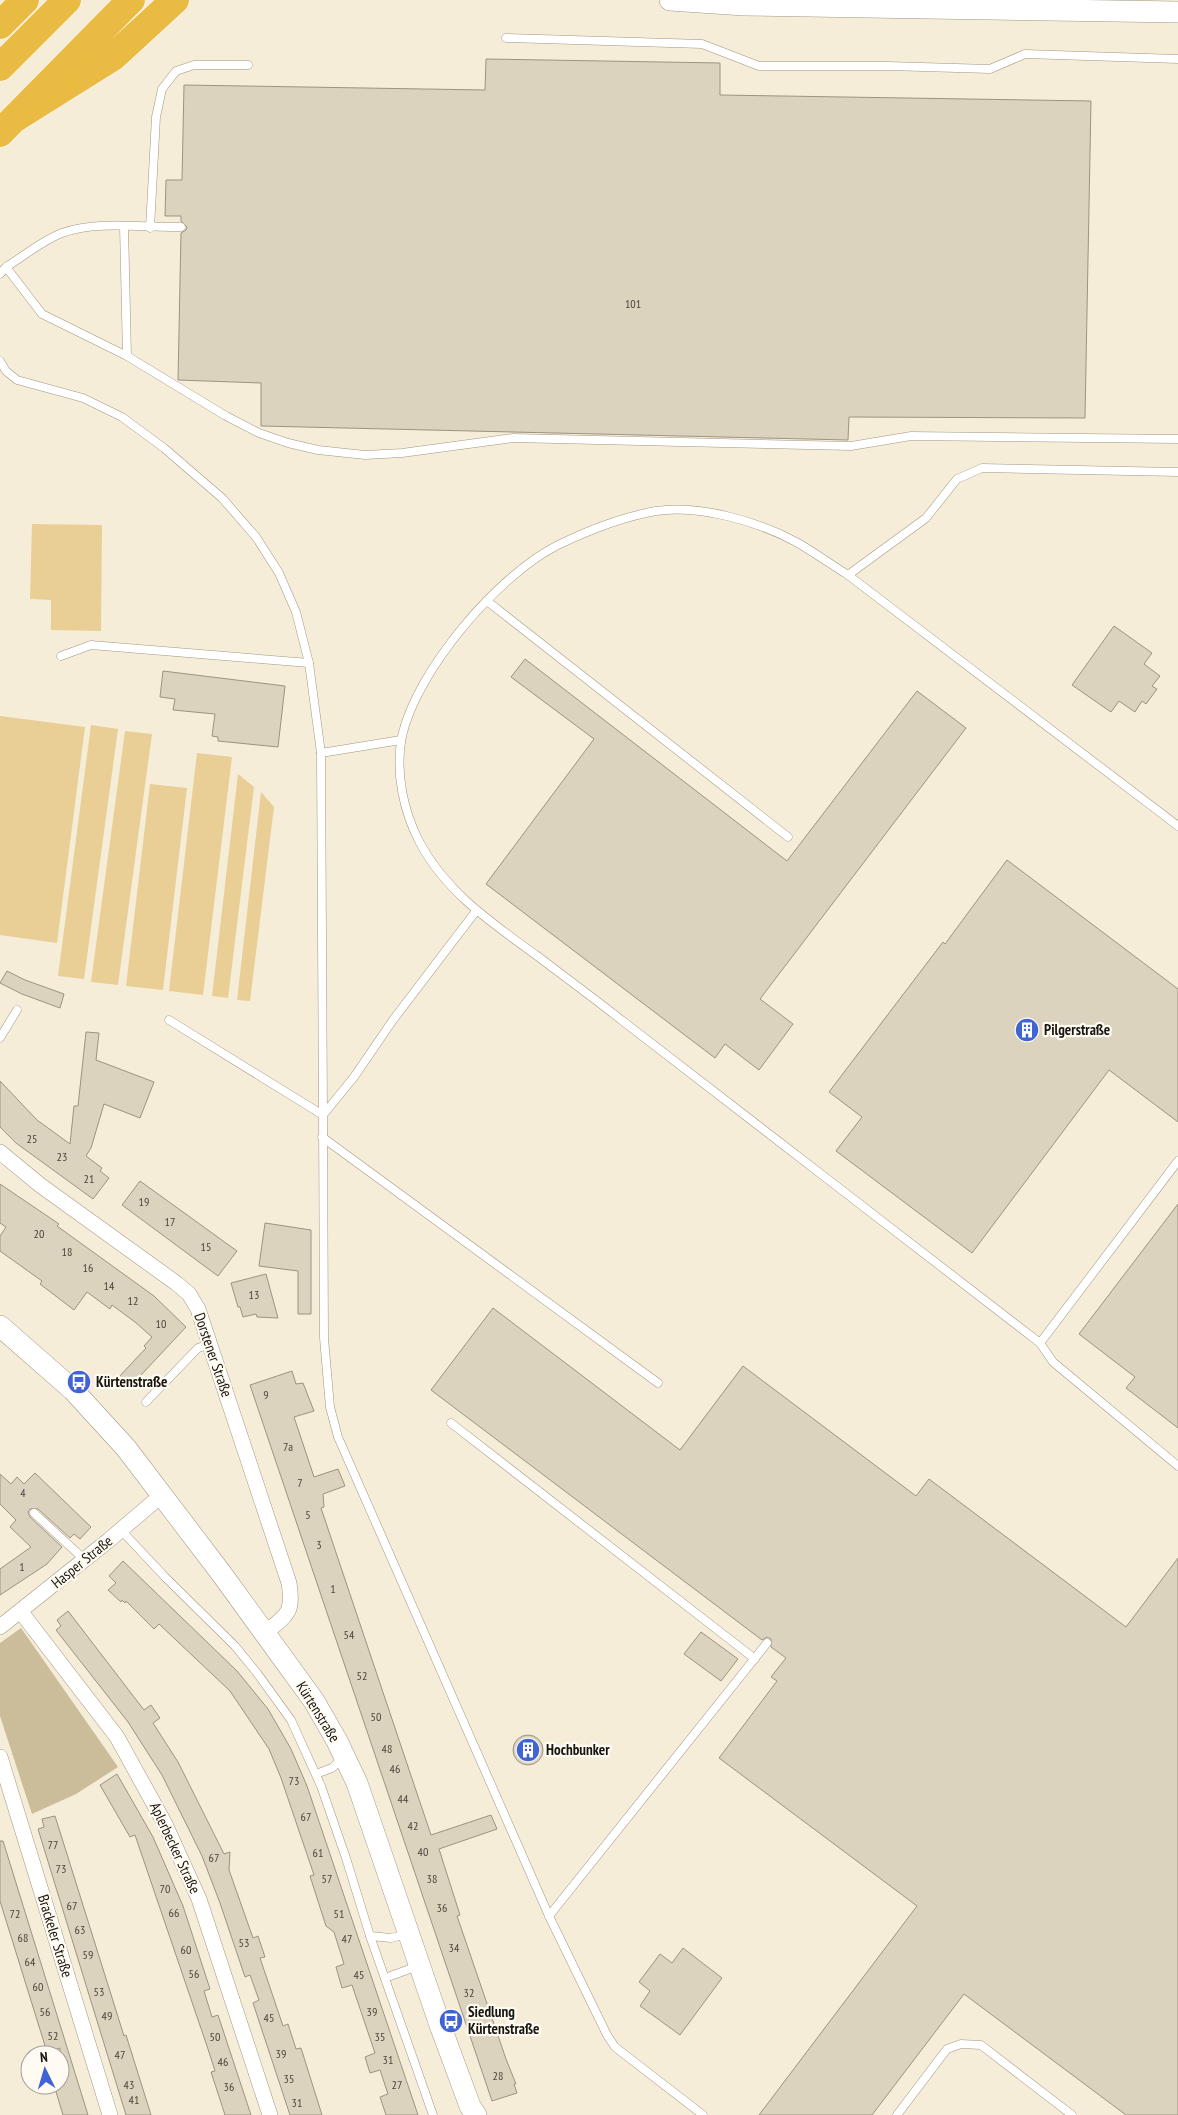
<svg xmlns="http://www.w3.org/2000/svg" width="1178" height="2115" font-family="'PT Sans Narrow',sans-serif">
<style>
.green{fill:#cbbc9a}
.water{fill:#e9cf95}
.building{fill:#dbd3be;stroke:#9c9380}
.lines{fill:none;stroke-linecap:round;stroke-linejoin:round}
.service-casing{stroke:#a09784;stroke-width:9}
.minor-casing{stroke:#a09784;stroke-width:16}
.secondary-casing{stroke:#a09784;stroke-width:22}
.motorway-casing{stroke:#fff;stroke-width:29}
.service{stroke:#fff;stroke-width:8}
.minor{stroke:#fff;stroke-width:15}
.secondary{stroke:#fff;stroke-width:21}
.motorway{stroke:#e9bb42;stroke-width:28}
.labels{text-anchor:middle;stroke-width:4.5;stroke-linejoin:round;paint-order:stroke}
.number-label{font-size:12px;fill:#4a453b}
.poi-label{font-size:15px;font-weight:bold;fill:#19160f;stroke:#fffbf3;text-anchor:start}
.street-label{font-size:15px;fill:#19160f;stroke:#fffbf3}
</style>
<rect width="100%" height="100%" fill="#f6edd8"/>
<!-- green -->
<path class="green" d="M 21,1628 L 118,1767 L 76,1794 L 32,1814 L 0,1716 L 0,1643 Z"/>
<!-- water -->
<g class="water">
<path d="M 32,524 L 102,525 L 101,631 L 51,630 L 51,600 L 30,599 Z"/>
<path d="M 0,716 L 85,727 L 57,943 L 0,935 Z"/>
<path d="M 91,725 L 118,729 L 84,979 L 58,976 Z"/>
<path d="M 125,731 L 152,734 L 118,985 L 91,982 Z"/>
<path d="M 197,753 L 232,757 L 203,995 L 169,991 Z"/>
<path d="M 238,774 L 254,787 L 228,998 L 212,996 Z"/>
<path d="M 150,784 L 187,788 L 163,990 L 126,986 Z"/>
<path d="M 261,792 L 274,807 L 250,1001 L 237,1000 Z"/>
</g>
<!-- building -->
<g class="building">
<path d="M 486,59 L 720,63 L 720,95 L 1091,101 L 1085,418 L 849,417 L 848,440 L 261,426 L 261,383 L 178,380 L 181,233 L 186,230 L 187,227 L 181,221 L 181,216 L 165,216 L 166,180 L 182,180 L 184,85 L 485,90 Z"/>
<path d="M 1114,626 L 1152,653 L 1144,664 L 1160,676 L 1152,686 L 1157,689 L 1146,704 L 1142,701 L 1135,712 L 1119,701 L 1111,712 L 1072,685 Z"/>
<path d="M 525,659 L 787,861 L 917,691 L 966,728 L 760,999 L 793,1024 L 759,1070 L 725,1044 L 715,1058 L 486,884 L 594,739 L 511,677 Z"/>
<path d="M 163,671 L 285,686 L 278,747 L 218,741 L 218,737 L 212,736 L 215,714 L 173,710 L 175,699 L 160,697 Z"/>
<path d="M 1007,860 L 1178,989 L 1178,1122 L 1109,1070 L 972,1253 L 836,1151 L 862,1117 L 829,1092 L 943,942 L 945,944 Z"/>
<path d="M 7,971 L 25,980 L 64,994 L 60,1008 L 22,994 L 0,983 Z"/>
<path d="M 86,1032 L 99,1033 L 96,1060 L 154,1082 L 140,1118 L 104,1104 L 91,1148 L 86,1156 L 102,1168 L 100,1171 L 109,1178 L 93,1199 L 16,1143 L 0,1127 L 0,1081 L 37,1120 L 70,1144 L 74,1106 L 78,1106 Z"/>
<path d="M 140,1181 L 237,1251 L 218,1276 L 122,1205 Z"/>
<path d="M 0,1184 L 59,1224 L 57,1226 L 154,1296 L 186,1327 L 128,1389 L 117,1379 L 146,1348 L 144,1346 L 152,1337 L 135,1322 L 112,1305 L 110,1309 L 87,1292 L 74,1310 L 40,1284 L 42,1281 L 0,1251 L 0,1236 L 6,1227 L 0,1223 Z"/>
<path d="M 1178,1204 L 1178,1428 L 1126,1388 L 1135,1377 L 1079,1334 Z"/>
<path d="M 265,1223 L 311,1230 L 311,1314 L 298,1314 L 298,1271 L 259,1266 Z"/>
<path d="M 266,1274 L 278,1318 L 257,1317 L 256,1314 L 243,1317 L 240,1307 L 238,1307 L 231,1283 Z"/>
<path d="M 493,1308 L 680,1450 L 743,1366 L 916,1496 L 929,1479 L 1126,1627 L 1178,1558 L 1178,2115 L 1126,2115 L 964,1994 L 872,2115 L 759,2115 L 917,1906 L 719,1758 L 777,1681 L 771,1677 L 786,1658 L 771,1647 L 771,1639 L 767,1637 L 762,1640 L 431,1390 Z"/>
<path d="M 292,1371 L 296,1384 L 303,1383 L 314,1411 L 294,1417 L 314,1477 L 338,1469 L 345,1486 L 323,1494 L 324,1507 L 321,1508 L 431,1835 L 491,1815 L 497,1829 L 439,1849 L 460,1915 L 457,1916 L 506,2059 L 516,2084 L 514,2084 L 517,2093 L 492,2101 L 250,1385 Z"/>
<path d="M 35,1473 L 91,1527 L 80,1539 L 74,1534 L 70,1538 L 38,1509 L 30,1509 L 28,1512 L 30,1517 L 62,1547 L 47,1564 L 0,1595 L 0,1569 L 31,1547 L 10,1527 L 16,1520 L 0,1504 L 0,1474 L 11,1484 L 17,1477 L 24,1484 Z"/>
<path d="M 123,1561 L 237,1671 L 268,1709 L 291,1749 L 307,1786 L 418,2115 L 386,2115 L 380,2097 L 388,2094 L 380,2070 L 370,2073 L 365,2057 L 375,2053 L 352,1985 L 342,1988 L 336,1967 L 344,1964 L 334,1932 L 326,1926 L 310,1876 L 314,1875 L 281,1778 L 269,1749 L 230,1691 L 159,1624 L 154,1629 L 126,1601 L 125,1603 L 122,1600 L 121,1602 L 108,1590 L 116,1583 L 109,1576 Z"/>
<path d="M 68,1611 L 144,1710 L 151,1705 L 160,1718 L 153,1723 L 178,1762 L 224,1854 L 230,1852 L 229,1870 L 253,1938 L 258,1936 L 265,1957 L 260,1958 L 283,2026 L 288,2024 L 296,2049 L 301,2048 L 322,2115 L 290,2115 L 253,2003 L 259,2000 L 250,1975 L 245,1977 L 220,1903 L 202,1856 L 162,1775 L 128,1722 L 56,1630 L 61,1626 L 57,1620 Z"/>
<path d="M 701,1632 L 738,1659 L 721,1681 L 684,1654 Z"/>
<circle cx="528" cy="1750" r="15"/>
<path d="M 117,1774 L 153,1837 L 183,1906 L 210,1989 L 204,1991 L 212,2017 L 218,2015 L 251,2115 L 225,2115 L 211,2072 L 215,2071 L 207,2046 L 135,1835 L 130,1837 L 100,1785 Z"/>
<path d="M 55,1816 L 119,2020 L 124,2036 L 126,2035 L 151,2115 L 126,2115 L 38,1829 L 44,1827 L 42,1819 Z"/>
<path d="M 0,1841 L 3,1841 L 88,2115 L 63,2115 L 54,2085 L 60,2085 L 60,2048 L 47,2052 L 0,1901 Z"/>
<path d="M 683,1948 L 722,1978 L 680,2035 L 640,2006 L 650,1991 L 639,1982 L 660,1954 L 672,1963 Z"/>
</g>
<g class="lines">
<!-- service casing -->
<g class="service-casing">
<g id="service">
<path d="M 506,38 L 702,44 L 759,66 L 888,66 L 990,69 L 1025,54 L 1178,59"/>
<path d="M 124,226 L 127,356 L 226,416 L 259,433 L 288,443 L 318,450 L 365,455 L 402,453 L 513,438 L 851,446 L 911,436 L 1178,439"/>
<path d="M 150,228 L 156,117 L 162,89 L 176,71 L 194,65 L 248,65"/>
<path d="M 6,267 L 42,314 L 127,356"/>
<path d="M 0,274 L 6,267 C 24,256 43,240 62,233 C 99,220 142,228 181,227"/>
<path d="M 0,361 L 6,371 L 17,380 L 83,398 L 122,417 L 164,448 L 222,498 L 256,537 L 279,573 L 296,612 L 309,663 L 321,753 L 401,740"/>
<path d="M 1178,472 L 982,468 L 957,479 L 926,518 L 848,575 C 832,565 815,553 798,543 C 760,522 699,504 656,511 C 622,517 589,530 558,545 C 498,575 417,670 402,736 C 395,771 403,811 420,843 C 446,892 492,923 536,955 C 565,977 595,999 624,1022 C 763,1129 901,1236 1040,1343 L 1053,1362 L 1178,1466"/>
<path d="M 848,575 L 1178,826"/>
<path d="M 487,601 L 788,837"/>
<path d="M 61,656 L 91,645 L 309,663"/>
<path d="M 476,911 L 393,1020 L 354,1077 L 323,1115 L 324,1338 L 330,1407 L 338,1437 L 549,1916 L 607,2035 L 615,2047 L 703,2115"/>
<path d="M 169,1020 L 323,1115 L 321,753"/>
<path d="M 0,1038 L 17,1010"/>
<path d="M 322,1137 L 658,1383"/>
<path d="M 1040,1343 L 1178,1161"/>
<path d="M 146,1402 L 198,1348 L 210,1344"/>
<path d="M 451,1423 L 755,1659"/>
<path d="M 34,1513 L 85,1560"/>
<path d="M 121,1530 L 165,1577 L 235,1646 L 257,1673 L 291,1720 L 321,1786 L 346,1858 L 370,1936 L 433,2115"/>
<path d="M 316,1774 L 332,1768 L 344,1757"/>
<path d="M 549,1916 L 767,1643"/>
<path d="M 370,1936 L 391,1938 L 407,1934"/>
<path d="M 385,1978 L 418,1966"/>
<path d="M 897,2115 L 947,2049 L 961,2044 L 981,2045 L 1072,2115"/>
</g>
</g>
<!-- minor casing -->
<g class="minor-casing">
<g id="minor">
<path d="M 0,1152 L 40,1185 L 176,1283 L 189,1294 L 198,1309 L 289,1583 C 294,1613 287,1615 265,1633"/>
<path d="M 21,1612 L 117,1737 L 165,1824 L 199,1899 L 270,2115"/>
<path d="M 0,1627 L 109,1540 L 163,1494"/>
<path d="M 0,1757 L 110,2115"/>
</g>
</g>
<!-- secondary casing -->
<g class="secondary-casing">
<g id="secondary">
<path d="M 670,0 L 744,5 L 1178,12"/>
<path d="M 0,1326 L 73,1390 L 126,1448 L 221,1573 L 314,1701 L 337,1741 L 357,1783 L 440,2025 L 470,2106 L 476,2115"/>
</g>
</g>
<!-- motorway casing -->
<g class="motorway-casing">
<g id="motorway">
<path d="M 0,25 L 25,0"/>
<path d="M 0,67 L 67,0"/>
<path d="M 14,119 L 113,57 L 175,0"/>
<path d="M 0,133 L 131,0"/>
</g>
</g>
<!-- service -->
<use href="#service" class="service"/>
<!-- minor -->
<use href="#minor" class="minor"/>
<!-- secondary -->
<use href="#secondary" class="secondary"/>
<!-- motorway -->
<use href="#motorway" class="motorway"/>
</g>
<!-- icons -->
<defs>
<g id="building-disc" transform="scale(1.25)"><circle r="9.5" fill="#4063d5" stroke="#fffbf3"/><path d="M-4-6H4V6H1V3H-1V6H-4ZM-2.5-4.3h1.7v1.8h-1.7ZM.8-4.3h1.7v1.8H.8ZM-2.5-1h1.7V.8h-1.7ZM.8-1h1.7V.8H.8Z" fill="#fff"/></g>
<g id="bus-disc" transform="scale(1.25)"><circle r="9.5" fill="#4063d5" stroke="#fffbf3"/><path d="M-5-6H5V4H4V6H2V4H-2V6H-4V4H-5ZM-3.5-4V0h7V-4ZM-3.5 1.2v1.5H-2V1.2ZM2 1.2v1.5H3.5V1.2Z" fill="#fff"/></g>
</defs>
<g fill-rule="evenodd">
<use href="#building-disc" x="1027" y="1030"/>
<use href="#bus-disc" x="79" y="1382"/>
<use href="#building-disc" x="528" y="1750"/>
<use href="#bus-disc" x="451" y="2021"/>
</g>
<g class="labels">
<!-- number labels -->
<g class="number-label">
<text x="633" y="308">101</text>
<text x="32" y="1143">25</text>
<text x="62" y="1161">23</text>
<text x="89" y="1183">21</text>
<text x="144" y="1206">19</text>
<text x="170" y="1226">17</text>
<text x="39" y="1238">20</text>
<text x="206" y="1251">15</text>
<text x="67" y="1256">18</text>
<text x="88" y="1272">16</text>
<text x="109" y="1290">14</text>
<text x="254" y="1299">13</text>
<text x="133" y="1305">12</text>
<text x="161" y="1328">10</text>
<text x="266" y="1399">9</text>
<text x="288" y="1451">7a</text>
<text x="300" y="1487">7</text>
<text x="23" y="1497">4</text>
<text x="308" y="1519">5</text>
<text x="319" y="1549">3</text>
<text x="22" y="1571">1</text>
<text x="333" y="1593">1</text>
<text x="349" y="1639">54</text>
<text x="362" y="1680">52</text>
<text x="376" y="1721">50</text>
<text x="387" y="1753">48</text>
<text x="395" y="1773">46</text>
<text x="294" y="1785">73</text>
<text x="403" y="1803">44</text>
<text x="306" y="1821">67</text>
<text x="413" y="1830">42</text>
<text x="53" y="1849">77</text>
<text x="423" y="1856">40</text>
<text x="318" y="1857">61</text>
<text x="214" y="1862">67</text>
<text x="61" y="1873">73</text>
<text x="327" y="1883">57</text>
<text x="432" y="1883">38</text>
<text x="165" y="1893">70</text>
<text x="72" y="1910">67</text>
<text x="442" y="1912">36</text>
<text x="174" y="1917">66</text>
<text x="15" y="1918">72</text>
<text x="339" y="1918">51</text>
<text x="80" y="1934">63</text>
<text x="23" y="1942">68</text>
<text x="347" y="1943">47</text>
<text x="244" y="1947">53</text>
<text x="454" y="1952">34</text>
<text x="186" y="1954">60</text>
<text x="88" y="1959">59</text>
<text x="30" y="1966">64</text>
<text x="194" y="1978">56</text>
<text x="359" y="1979">45</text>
<text x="38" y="1991">60</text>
<text x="99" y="1996">53</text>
<text x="469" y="1997">32</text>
<text x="45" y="2016">56</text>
<text x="372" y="2016">39</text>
<text x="107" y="2020">49</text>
<text x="269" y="2022">45</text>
<text x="53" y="2040">52</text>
<text x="215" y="2041">50</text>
<text x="380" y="2041">35</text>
<text x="281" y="2058">39</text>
<text x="120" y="2059">47</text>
<text x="388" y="2064">31</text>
<text x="223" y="2066">46</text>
<text x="498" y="2080">28</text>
<text x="289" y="2083">35</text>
<text x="129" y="2089">43</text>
<text x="397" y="2089">27</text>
<text x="229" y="2091">36</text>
<text x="134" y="2104">41</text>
<text x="297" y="2107">31</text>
</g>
<!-- poi labels -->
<g class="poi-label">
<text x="1044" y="1035">Pilgerstraße</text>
<text x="96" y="1387">Kürtenstraße</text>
<text x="546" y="1755">Hochbunker</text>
<text x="468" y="2017">Siedlung<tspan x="468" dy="17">Kürtenstraße</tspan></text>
</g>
<!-- street labels -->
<g class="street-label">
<text transform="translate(213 1355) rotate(71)" y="5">Dorstener Straße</text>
<text transform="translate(82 1562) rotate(-39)" y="5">Hasper Straße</text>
<text transform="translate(318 1712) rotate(58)" y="5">Kürtenstraße</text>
<text transform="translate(175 1848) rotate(65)" y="5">Aplerbecker Straße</text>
<text transform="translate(55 1936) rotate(73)" y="5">Brackeler Straße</text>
</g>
</g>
<!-- north arrow -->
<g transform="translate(45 2070) rotate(355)"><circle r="24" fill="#fffbf3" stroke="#a39f98"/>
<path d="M0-4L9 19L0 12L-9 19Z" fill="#4063d5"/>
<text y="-8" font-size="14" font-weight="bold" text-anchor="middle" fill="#19160f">N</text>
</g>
</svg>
